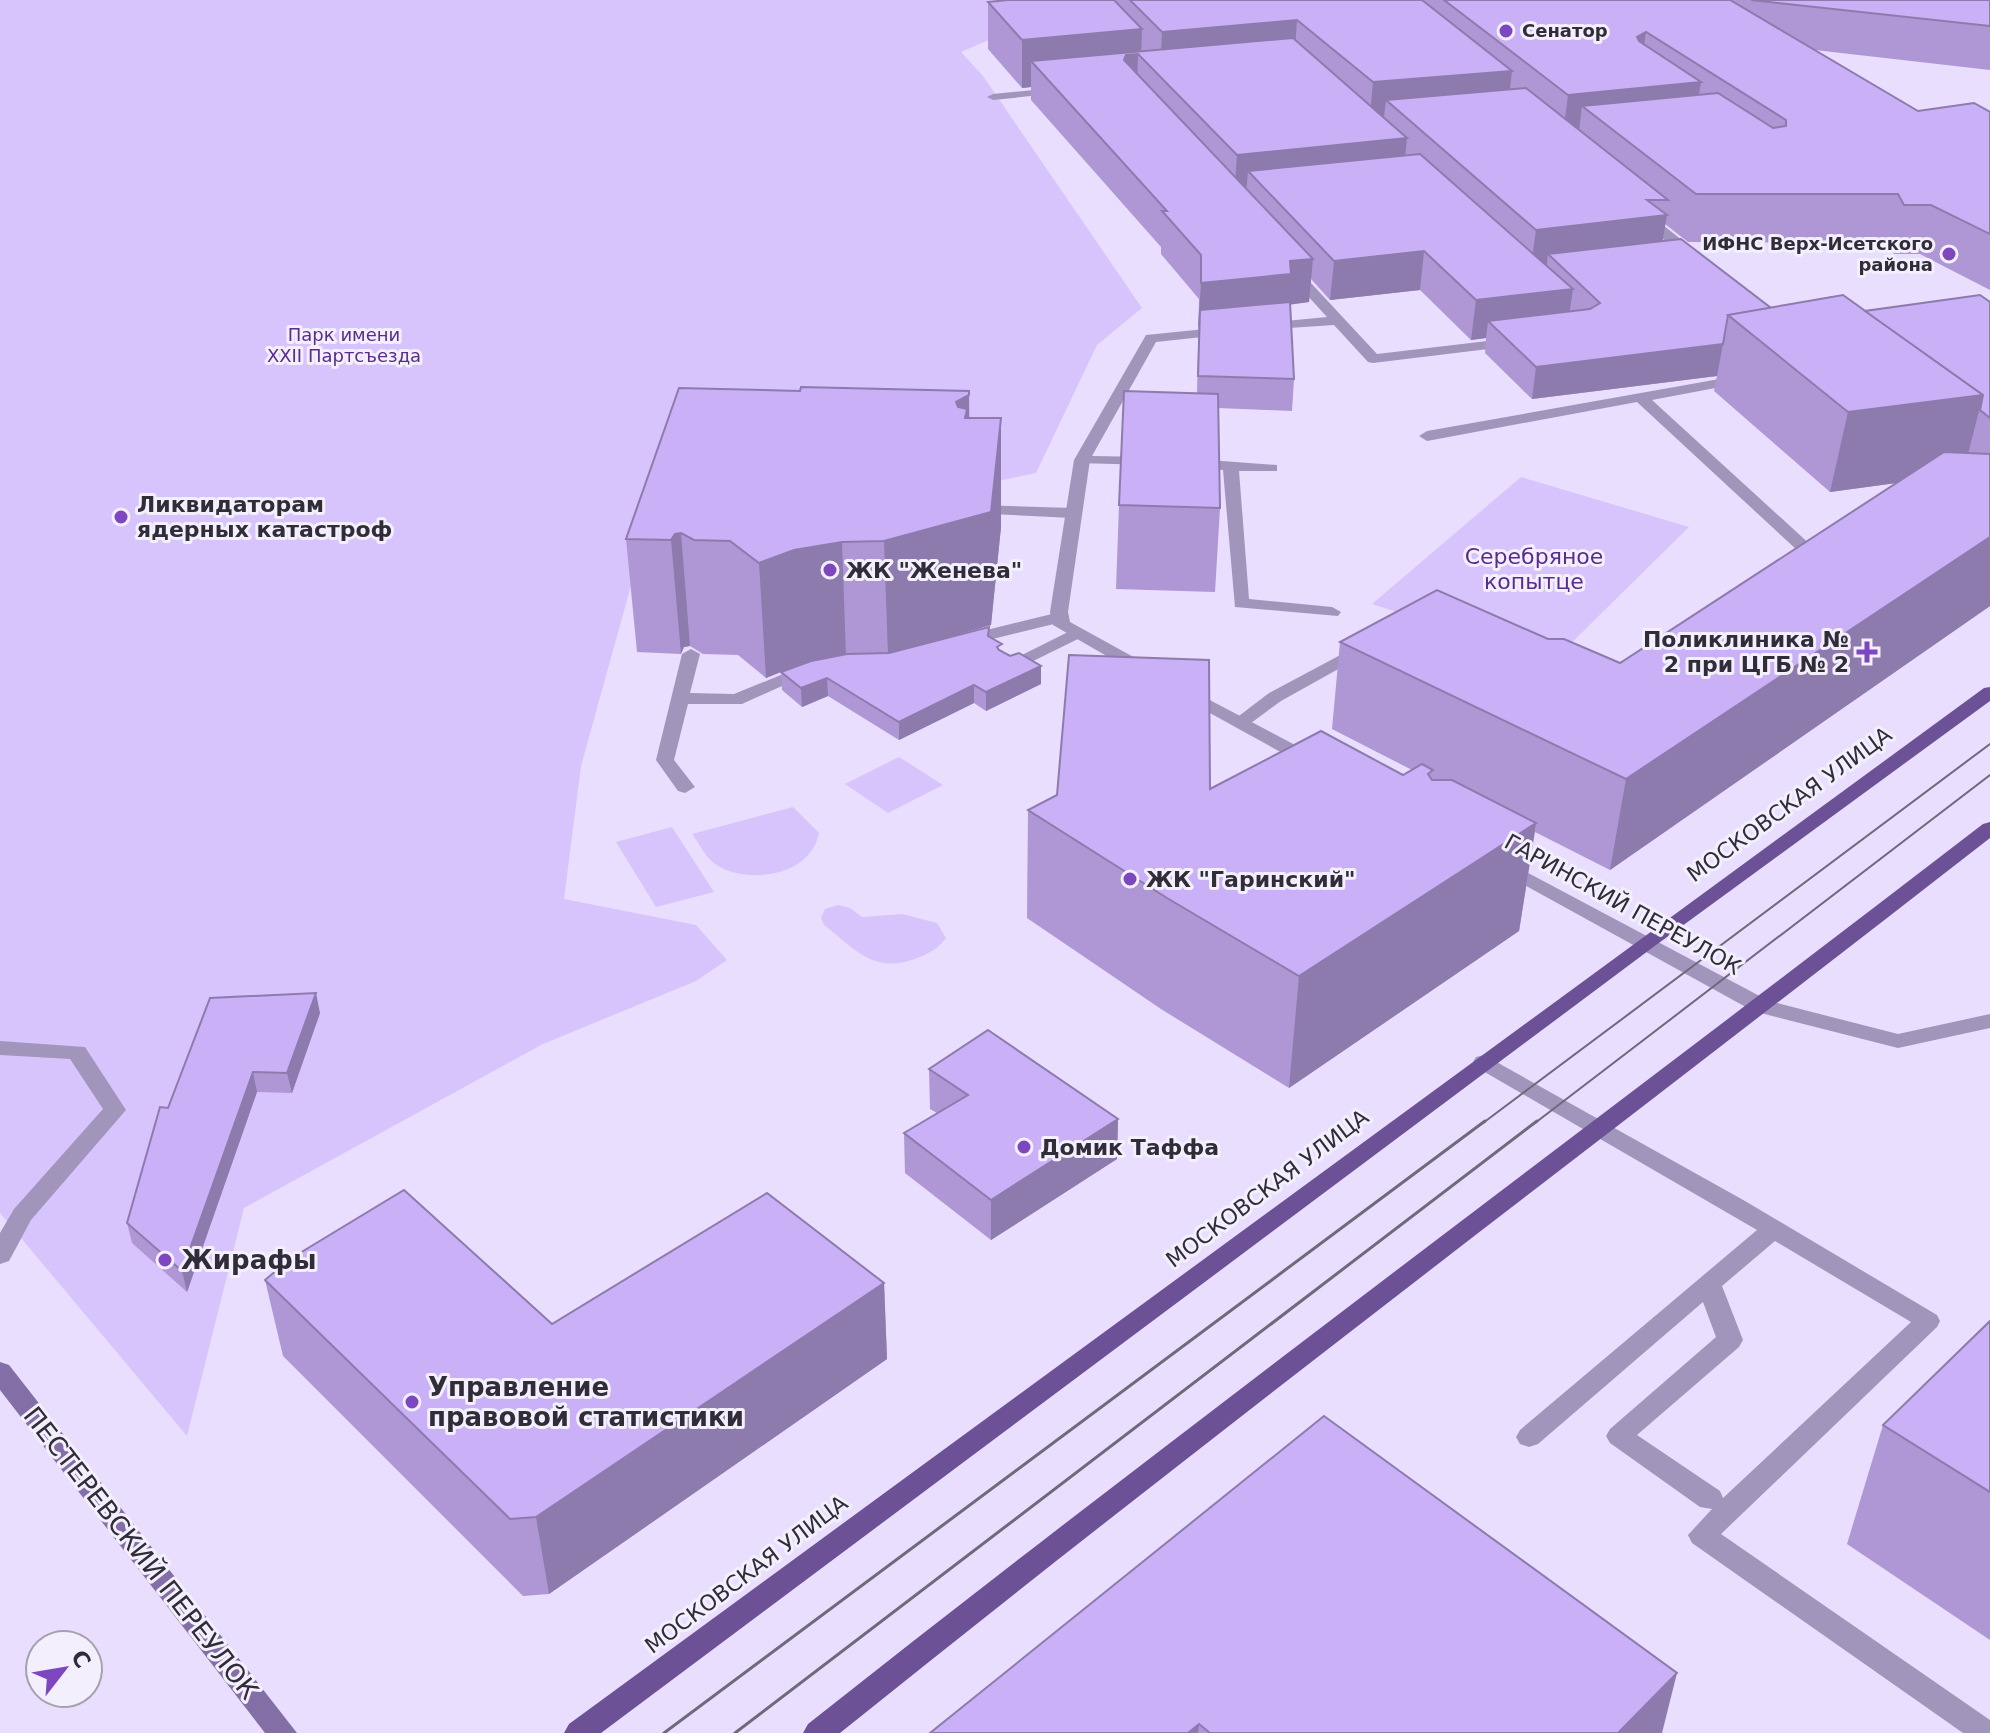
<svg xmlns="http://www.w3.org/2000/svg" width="1990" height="1733" font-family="'DejaVu Sans',sans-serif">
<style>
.green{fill:#d8c4fc}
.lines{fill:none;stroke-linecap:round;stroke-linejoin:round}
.service{fill:#a295bc;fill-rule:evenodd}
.minor{fill:#a295bc;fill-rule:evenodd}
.tertiary{fill:#a295bc;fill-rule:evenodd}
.secondary{fill:#836ea6;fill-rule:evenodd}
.primary{fill:#6c5196;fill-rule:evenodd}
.tram-far1{stroke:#6f697b;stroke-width:2}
.tram{stroke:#6f697b;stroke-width:3}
.wall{fill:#ae97d4}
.shaded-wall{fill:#8d7bad}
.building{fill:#cab0f7;stroke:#8d7bad;stroke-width:2}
.poi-dot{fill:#7c47bf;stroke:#f3effc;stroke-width:3}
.labels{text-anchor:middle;stroke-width:6;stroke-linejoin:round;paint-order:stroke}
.far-poi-label{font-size:18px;font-weight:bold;fill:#302c38;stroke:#f3effc;text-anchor:start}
.far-park-label{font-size:18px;fill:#5a2b90;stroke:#f3effc}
.poi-label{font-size:22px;font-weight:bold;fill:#302c38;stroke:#f3effc;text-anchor:start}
.park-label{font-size:22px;fill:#5a2b90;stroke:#f3effc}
.street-label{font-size:22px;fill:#302c38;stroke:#f3effc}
.near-poi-label{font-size:26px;font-weight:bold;fill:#302c38;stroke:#f3effc;text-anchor:start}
.near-street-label{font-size:26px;fill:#302c38;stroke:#f3effc}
</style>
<rect width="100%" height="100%" fill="#e9defd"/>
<!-- green -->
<g class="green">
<path d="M 0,0 L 999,0 L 1021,26 L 961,52 L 983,76 L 1142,308 L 1097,345 L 1036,473 L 994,482 L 660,481 L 581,766 L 564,899 L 696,925 L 727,960 L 696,981 L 543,1044 L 244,1208 L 187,1436 L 0,1213 Z"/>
<path d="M 1521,477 L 1689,527 L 1551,663 L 1372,604 Z"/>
<path d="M 899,757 L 943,785 L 888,813 L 845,784 Z"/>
<path d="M 793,807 L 819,833 C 811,876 748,886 715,864 C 705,857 699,843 692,834 Z"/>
<path d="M 672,827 L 714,892 L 656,907 L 616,842 Z"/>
<path d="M 838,905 L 850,908 L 862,917 L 902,914 L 937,923 L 946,938 C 938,949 928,954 915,959 C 873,974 855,949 824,925 L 821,918 L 825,909 Z"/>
</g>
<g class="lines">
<!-- service -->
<g class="service">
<path d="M 1056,88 L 1060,89 L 1060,93 L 993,100 L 987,97 L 993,94 Z"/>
<path d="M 1292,267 L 1297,268 L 1377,354 L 1513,338 L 1520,342 L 1513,346 L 1373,363 L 1368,362 L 1334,325 L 1260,330 L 1258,327 L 1265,323 L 1327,317 L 1285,271 Z"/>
<path d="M 1225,327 L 1232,331 L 1230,334 L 1156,342 L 1092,456 L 1147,457 L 1153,459 L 1153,465 L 1076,463 L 1074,460 L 1146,335 Z"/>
<path d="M 1742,375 L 1747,376 L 1747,382 L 1652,400 L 1814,548 L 1816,552 C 1810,560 1799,566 1789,564 L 1787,560 L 1798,551 L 1637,402 L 1427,441 L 1419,436 L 1427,431 Z"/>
<path d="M 1195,459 L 1277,465 L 1277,471 L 1239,471 L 1249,599 L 1332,607 L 1341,612 L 1338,616 L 1235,607 L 1223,470 L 1189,467 L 1187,464 Z"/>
<path d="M 976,505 L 1072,508 L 1080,513 L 1072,518 L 970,513 L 968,510 Z"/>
<path d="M 1060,612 L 1066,613 L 1069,617 L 1066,621 L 964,646 L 955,641 L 958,637 Z"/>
<path d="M 1076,628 L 1082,629 L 1085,633 L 1082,637 L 1015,670 L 1009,671 L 1000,666 Z"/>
<path d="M 1361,644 L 1367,645 L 1370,649 L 1367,653 L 1281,701 L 1247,726 L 1240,728 L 1231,722 L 1269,693 Z"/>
<path d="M 691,649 L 700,654 L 690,693 L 734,694 L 798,668 L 810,668 L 813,672 L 742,704 L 688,704 L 674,760 L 695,787 L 685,793 L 678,791 L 656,760 L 682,654 Z"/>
<path d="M 1761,999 L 1898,1034 L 1990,1014 L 1990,1028 L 1898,1048 L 1753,1011 L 1750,1006 L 1753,1001 Z"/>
<path d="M 0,1041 L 85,1047 L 126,1110 L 31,1220 L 9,1261 L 0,1264 L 0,1233 L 14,1209 L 103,1109 L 70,1059 L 0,1055 Z"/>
<path d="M 1484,1055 L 1745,1201 L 1937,1315 L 1940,1321 L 1937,1327 L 1721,1534 L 1990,1720 L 1990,1733 L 1963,1733 L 1692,1543 L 1688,1535 L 1712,1509 L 1700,1507 L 1610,1443 L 1606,1436 L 1610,1429 L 1716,1337 L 1703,1302 L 1538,1444 L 1529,1447 L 1520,1444 L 1516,1437 L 1520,1430 L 1757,1230 L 1476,1067 L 1473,1062 L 1476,1057 ZM 1775,1241 L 1911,1322 L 1723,1498 L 1720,1491 L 1637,1435 L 1739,1347 L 1743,1340 L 1722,1286 Z"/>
</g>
<!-- minor -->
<g class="minor">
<path d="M 1082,455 L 1090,460 L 1068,612 L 1070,622 L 1148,665 L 1151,669 L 1148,673 L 1136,673 L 1053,625 L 1050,612 L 1074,460 Z"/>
<path d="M 1185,687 L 1318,757 L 1320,761 L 1318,765 L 1304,765 L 1179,696 L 1176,692 L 1179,688 Z"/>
<path d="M 1504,860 L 1769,1001 L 1772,1006 L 1761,1013 L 1753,1011 L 1497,870 L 1494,866 L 1497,862 Z"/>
</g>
<!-- tertiary -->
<path class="tertiary" d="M 1638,213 L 1648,213 L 1698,253 L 1698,259 L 1688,259 L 1638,219 Z"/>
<!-- secondary -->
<path class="secondary" d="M 0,1362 L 9,1365 L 297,1733 L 265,1733 L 0,1390 Z"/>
<!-- primary -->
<g class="primary">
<path d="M 1990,687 L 1990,701 L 1652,948 L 601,1733 L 564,1733 L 569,1724 L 1984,688 Z"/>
<path d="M 1990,822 L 1990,838 C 1607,1136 1218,1429 840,1733 L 803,1733 L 808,1724 C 1195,1418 1592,1125 1983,824 Z"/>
</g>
<!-- tram-far1 -->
<g class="tram-far1">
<path d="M 1483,1123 L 1990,744"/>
<path d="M 1535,1123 L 1990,775"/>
</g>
<!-- tram -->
<g class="tram">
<path d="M 664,1733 L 1485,1121"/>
<path d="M 735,1733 L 1537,1121"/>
</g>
</g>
<!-- wall -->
<g class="wall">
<path d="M 1008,0 L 1990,0 L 1990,70 L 1815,50 L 1918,111 L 1990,112 L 1990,290 L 1920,254 L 1894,254 L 1888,243 L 1688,242 L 1665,224 L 1663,241 L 1771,308 L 1865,311 L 1990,302 L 1990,606 L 1610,870 L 1535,832 L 1519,931 L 1289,1088 L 1161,1009 L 1027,918 L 1028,810 L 1210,789 L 1403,775 L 1412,770 L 1332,729 L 1340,642 L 1548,639 L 1620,663 L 1896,483 L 1830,492 L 1714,391 L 1717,376 L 1532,399 L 1485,353 L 1486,338 L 1471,340 L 1420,290 L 1330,300 L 1311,279 L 1309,302 L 1290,304 L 1294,379 L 1292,411 L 1218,408 L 1220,508 L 1215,592 L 1116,589 L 1119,505 L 1197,394 L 1199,299 L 1161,254 L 1161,247 L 1031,100 L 1031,87 L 1022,88 L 988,49 L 988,2 Z"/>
<path d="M 800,391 L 969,391 L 969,418 L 1001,527 L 991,625 L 942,639 L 989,637 L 1002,652 L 1041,684 L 986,711 L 974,703 L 899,740 L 828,696 L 802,707 L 782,690 L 781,672 L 804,663 L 766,678 L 738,655 L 703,654 L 690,646 L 684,647 L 681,654 L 637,652 L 626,539 Z"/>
<path d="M 320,1013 L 292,1093 L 257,1092 L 187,1292 L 132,1243 L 127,1223 L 168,1108 Z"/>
<path d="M 929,1069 L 1118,1119 L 1117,1159 L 991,1240 L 905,1173 L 904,1133 L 937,1113 L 930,1109 Z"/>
<path d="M 265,1280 L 552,1324 L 884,1283 L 887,1359 L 549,1594 L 523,1596 L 283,1356 Z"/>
<path d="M 1990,1321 L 1990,1640 L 1847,1544 L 1883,1425 Z"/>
<path d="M 1324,1416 L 1662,1733 L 930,1733 Z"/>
</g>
<!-- shaded-wall -->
<g class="shaded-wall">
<path d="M 1297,20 L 1294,63 L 1160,75 L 1162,32 Z"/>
<path d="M 1142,29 L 1141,57 L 1138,54 L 1137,92 L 1031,61 L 1031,87 L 1022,88 L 1022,40 Z"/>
<path d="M 1646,32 L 1640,75 L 1637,37 Z"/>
<path d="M 1512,71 L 1507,116 L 1386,100 L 1383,126 L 1369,127 L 1373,82 Z"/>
<path d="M 1701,82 L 1694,127 L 1582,106 L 1578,139 L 1562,141 L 1568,95 Z"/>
<path d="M 1407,138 L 1403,179 L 1248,171 L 1246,195 L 1234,196 L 1237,155 Z"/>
<path d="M 1667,215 L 1660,257 L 1548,254 L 1546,271 L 1530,273 L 1536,230 Z"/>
<path d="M 1424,251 L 1420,290 L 1330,300 L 1334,261 Z"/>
<path d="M 1313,259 L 1309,302 L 1288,305 L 1198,327 L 1201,283 L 1290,261 Z"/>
<path d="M 1573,289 L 1567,329 L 1488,321 L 1486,338 L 1471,340 L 1476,300 Z"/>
<path d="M 1723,344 L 1717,376 L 1532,399 L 1536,367 Z"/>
<path d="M 969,391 L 970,498 L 1001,418 L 1001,527 L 991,625 L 888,655 L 884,541 L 956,402 Z"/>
<path d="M 1983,395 L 1963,474 L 1830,492 L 1848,412 Z"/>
<path d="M 681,533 L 690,646 L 684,647 L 681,654 L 671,540 L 675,534 Z"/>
<path d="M 1990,537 L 1990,606 L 1610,870 L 1626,779 Z"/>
<path d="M 842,542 L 846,656 L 800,664 L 766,678 L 759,563 L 794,550 Z"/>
<path d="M 1041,666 L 1041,684 L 986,711 L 986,692 Z"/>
<path d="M 827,678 L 828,696 L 802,707 L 801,688 Z"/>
<path d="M 974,685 L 974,703 L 899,740 L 899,722 Z"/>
<path d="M 1536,823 L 1519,931 L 1289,1088 L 1299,976 Z"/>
<path d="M 316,993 L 320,1013 L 292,1093 L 287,1073 Z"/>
<path d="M 253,1072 L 257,1092 L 187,1292 L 182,1271 Z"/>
<path d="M 1118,1119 L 1117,1159 L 991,1240 L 991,1200 Z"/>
<path d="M 884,1283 L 887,1359 L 549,1594 L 536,1517 Z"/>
<path d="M 1677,1673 L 1662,1733 L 1618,1733 Z"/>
<path d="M 1199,1724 L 1198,1733 L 1188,1733 Z"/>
</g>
<!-- building -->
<g class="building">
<path d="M 1008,0 L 1114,0 L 1142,29 L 1022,40 L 988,2 Z"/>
<path d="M 1130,0 L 1422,0 L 1512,71 L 1373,82 L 1297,20 L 1162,32 Z"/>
<path d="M 1444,0 L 1730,0 L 1918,111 L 1974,103 L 1990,112 L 1990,234 L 1931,205 L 1904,205 L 1898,194 L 1696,194 L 1582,106 L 1718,93 L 1773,128 L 1786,126 L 1786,120 L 1646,32 L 1637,37 L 1639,41 L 1701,82 L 1568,95 Z"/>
<path d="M 1751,0 L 1990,0 L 1990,26 Z"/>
<path d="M 1293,38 L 1407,138 L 1237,155 L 1138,54 L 1126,55 L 1124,60 L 1313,259 L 1290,261 L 1291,274 L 1201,283 L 1201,255 L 1162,211 L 1167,211 L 1031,61 Z"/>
<path d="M 1526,88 L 1668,200 L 1647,200 L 1667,215 L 1536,230 L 1386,100 Z"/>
<path d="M 1420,154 L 1573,289 L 1476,300 L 1424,251 L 1334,261 L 1248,171 Z"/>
<path d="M 1681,239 L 1771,308 L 1728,315 L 1723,344 L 1536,367 L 1488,321 L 1590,309 L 1600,303 L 1548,254 Z"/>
<path d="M 1843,295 L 1983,395 L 1848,412 L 1728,315 Z"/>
<path d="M 1980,295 L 1990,302 L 1990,418 L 1980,410 L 1983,395 L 1865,311 Z"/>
<path d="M 1290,302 L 1294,379 L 1198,376 L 1200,310 Z"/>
<path d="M 801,387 L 969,391 L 969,395 L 956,402 L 958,407 L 967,409 L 965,418 L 1001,418 L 991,512 L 884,541 L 842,542 L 794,550 L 759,563 L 730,541 L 694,540 L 681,533 L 675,534 L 671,540 L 626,539 L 679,388 L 800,391 Z"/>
<path d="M 1124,391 L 1218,394 L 1220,508 L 1119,505 Z"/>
<path d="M 1944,452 L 1990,454 L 1990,537 L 1626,779 L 1340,642 L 1437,590 L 1548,639 L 1564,639 L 1620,663 Z"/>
<path d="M 989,627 L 988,636 L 1002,644 L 997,647 L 999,650 L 1010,656 L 1019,653 L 1041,666 L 986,692 L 974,685 L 899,722 L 827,678 L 801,688 L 781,672 L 811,661 L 847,654 L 889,653 Z"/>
<path d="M 1069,655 L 1209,660 L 1210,789 L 1321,731 L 1403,775 L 1422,764 L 1433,770 L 1428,774 L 1432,780 L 1452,780 L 1536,823 L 1299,976 L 1167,898 L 1028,810 L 1057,795 Z"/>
<path d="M 316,993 L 287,1073 L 253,1072 L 182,1271 L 127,1223 L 160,1107 L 168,1108 L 210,998 Z"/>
<path d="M 988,1030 L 1118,1119 L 991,1200 L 904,1133 L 968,1095 L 929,1069 Z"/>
<path d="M 404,1190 L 552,1324 L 767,1193 L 884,1283 L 536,1517 L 510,1519 L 265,1280 L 290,1259 Z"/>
<path d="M 1990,1321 L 1990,1492 L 1883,1425 Z"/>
<path d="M 1324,1416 L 1677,1673 L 1618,1733 L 1210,1733 L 1199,1724 L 1188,1733 L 930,1733 Z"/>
</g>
<!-- markers -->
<g class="poi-dot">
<circle cx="1506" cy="31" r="8"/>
<circle cx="1949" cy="254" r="8"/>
<circle cx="121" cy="517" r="8"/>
<circle cx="830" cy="570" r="8"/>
<path d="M1863 640h8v8h8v8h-8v8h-8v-8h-8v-8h8z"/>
<circle cx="1130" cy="879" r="8"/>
<circle cx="1024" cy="1147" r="8"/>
<circle cx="165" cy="1260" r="8"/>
<circle cx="412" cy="1402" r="8"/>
</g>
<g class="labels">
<!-- far-poi labels -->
<g class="far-poi-label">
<text x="1522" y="37">Сенатор</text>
<text x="1933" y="250" text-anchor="end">ИФНС Верх-Исетского<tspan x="1933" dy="21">района</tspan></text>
</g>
<!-- far-park labels -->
<g class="far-park-label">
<text x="344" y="341">Парк имени<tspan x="344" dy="21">XXII Партсъезда</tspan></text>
</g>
<!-- poi labels -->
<g class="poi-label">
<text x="137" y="512">Ликвидаторам<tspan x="137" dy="25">ядерных катастроф</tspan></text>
<text x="846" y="578">ЖК "Женева"</text>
<text x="1849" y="647" text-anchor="end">Поликлиника №<tspan x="1849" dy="25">2 при ЦГБ № 2</tspan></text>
<text x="1146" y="887">ЖК "Гаринский"</text>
<text x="1040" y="1155">Домик Таффа</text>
</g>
<!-- park labels -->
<g class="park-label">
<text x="1534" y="564">Серебряное<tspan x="1534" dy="25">копытце</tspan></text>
</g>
<!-- street labels -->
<g class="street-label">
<text transform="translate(1789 804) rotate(-36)" y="8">МОСКОВСКАЯ УЛИЦА</text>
<text transform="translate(1623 904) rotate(29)" y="8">ГАРИНСКИЙ ПЕРЕУЛОК</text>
<text transform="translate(1267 1188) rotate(-37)" y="8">МОСКОВСКАЯ УЛИЦА</text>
<text transform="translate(746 1574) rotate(-37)" y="8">МОСКОВСКАЯ УЛИЦА</text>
</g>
<!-- near-poi labels -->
<g class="near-poi-label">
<text x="181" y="1269">Жирафы</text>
<text x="428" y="1396">Управление<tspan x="428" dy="30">правовой статистики</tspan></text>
</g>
<!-- near-street labels -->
<g class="near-street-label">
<text transform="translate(141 1553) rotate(52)" y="9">ПЕСТЕРЕВСКИЙ ПЕРЕУЛОК</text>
</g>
</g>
<!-- north arrow -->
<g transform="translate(64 1669) rotate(59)"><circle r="38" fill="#f3effc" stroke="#a5a1ae" stroke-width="2"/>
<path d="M0-6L14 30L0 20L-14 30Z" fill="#7c47bf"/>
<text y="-12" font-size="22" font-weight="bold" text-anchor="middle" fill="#302c38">С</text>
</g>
</svg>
